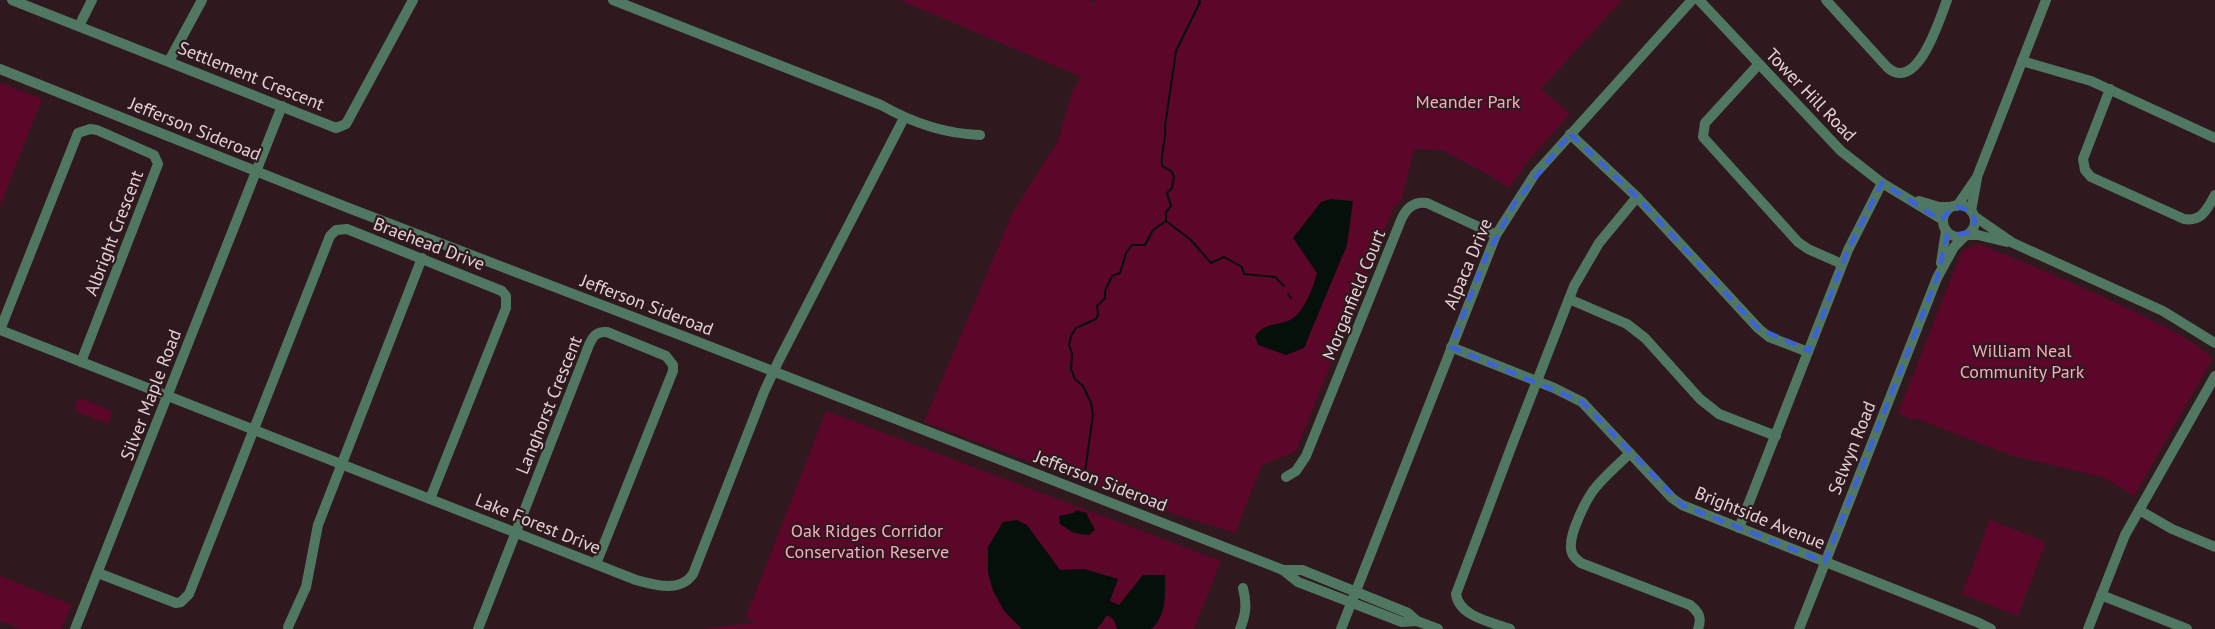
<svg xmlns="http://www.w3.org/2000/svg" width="2215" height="629" font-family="'PT Sans',sans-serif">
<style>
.green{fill:#5c062a}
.water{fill:#041009}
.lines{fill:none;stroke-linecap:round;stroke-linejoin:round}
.stream{stroke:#041009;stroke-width:2}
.minor{stroke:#507761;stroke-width:10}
.marked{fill:none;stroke:#3b62d8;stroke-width:4.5;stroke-dasharray:12 8;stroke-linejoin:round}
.labels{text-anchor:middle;stroke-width:4.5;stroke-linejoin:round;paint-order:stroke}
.street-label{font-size:18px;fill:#e2d2d6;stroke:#2f191f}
.park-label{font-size:18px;fill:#f9abbe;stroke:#2f191f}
</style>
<rect width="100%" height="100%" fill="#2f191f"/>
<!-- green -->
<g class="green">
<path d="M 900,0 L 1088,0 L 1094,3 L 1096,0 L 1622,0 L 1541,89 L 1570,114 L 1529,160 L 1509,188 L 1489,175 L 1442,150 L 1414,149 L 1402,199 L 1393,209 L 1296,451 L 1262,465 L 1235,533 L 1146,505 L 924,422 L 1013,212 L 1058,141 L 1073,90 L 1081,77 Z"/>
<path d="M 0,83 L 42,99 L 0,206 Z"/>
<path d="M 1979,244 C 2013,258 2204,335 2212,360 L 2134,496 L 2105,478 L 2010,455 L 1918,419 L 1911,419 L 1898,413 L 1962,251 Z"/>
<path d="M 82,399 L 112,411 L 109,424 L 77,412 L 75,408 L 78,400 Z"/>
<path d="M 826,411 L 1221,561 L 1194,629 L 703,629 L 751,623 L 757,625 L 746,617 Z"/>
<path d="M 1990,520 L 2046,542 L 2018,616 L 1962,594 Z"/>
<path d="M 0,576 L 72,605 L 61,629 L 21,629 L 0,621 Z"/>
</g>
<!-- water -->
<g class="water">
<path d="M 1331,199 L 1353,201 L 1347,245 L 1304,348 L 1286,355 L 1258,345 L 1255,336 C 1265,323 1274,326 1288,321 C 1303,316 1313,288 1317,273 L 1293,238 L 1321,202 Z"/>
<path d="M 1076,510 L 1087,513 C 1088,520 1093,524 1095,530 L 1089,535 L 1074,533 L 1060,524 L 1059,516 L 1074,513 Z"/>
<path d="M 1017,520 L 1027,525 L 1060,570 L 1084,569 L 1118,579 L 1110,601 L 1119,605 L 1143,575 L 1165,575 C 1165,594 1167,616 1151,629 L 1117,629 L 1114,620 L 1107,615 L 1101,624 L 1096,629 L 1022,629 L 1005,612 L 993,591 L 988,573 L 988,547 L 1003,522 Z"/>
</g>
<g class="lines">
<!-- stream -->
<g class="stream">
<path d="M 1166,221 L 1166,212 L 1171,206 L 1167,193 L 1172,188 L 1174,176 L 1171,171 L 1162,166 C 1160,152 1167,140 1165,126 L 1176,51 L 1200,2 L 1199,0"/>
<path d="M 1166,221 L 1191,240 L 1211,263 L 1224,257 L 1242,267 L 1244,274 L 1275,277 L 1284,286"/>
<path d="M 1288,294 L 1291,298"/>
<path d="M 1085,471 L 1093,415 L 1091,403 L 1083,386 L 1075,379 L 1071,369 L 1072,353 L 1069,345 L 1071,336 L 1076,328 L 1096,319 L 1098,315 L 1097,306 L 1105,298 L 1105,291 L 1112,276 L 1120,273 L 1126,253 L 1132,245 L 1145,245 L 1153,230 L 1166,221"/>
</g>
<!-- minor -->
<g class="minor">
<path d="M 12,0 L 336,128 L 346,124 L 413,0"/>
<path d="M 613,0 L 881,105 C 911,122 946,134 980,135"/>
<path d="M 1699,0 L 1841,151 L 1882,183 L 1943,220"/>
<path d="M 1826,0 L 1887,67 C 1917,95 1940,18 1947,0"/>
<path d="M 79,26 L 92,0"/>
<path d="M 169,61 L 202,0"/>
<path d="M 2022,61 L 2091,81 L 2215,138"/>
<path d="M 1759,64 L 1705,123 L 1703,137 L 1798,242 L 1808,249 L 1842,264"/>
<path d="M 0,69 L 346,207 L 688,338 L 1283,570 L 1298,582 L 1402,622 L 1417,621"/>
<path d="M 2110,89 L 2083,159 L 2085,170 L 2091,177 L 2184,219 C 2202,222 2207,209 2215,195"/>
<path d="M 1570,134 L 1637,197 L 1758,328 L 1769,337 L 1808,352"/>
<path d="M 1919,201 L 1939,207 L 1951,207"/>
<circle cx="1959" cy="221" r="16"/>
<path d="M 1957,206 L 1977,177 L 2046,0"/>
<path d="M 1971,211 L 1977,178"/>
<path d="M 1974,216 L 2013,243 L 2163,311 L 2215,343"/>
<path d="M 1967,235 L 1978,235 L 2007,242"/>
<path d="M 1941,263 L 1946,231"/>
<path d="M 1569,299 L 1627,324 L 1645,338 L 1700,399 L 1719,414 L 1776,436"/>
<path d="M 0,330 L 636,580 C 655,585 680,593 693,574 L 764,392 L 779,360 L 904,118"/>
<path d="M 0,330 L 78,133 L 90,129 L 97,130 L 154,155 L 158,164 L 81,362"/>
<path d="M 1451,347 L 1554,388 L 1582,402 L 1672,498 L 1682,505 L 1977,622 L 1991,629"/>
<path d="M 1630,453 C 1619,464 1606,475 1596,487 C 1587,497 1569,534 1571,548 C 1571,555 1576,559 1581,563 L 1690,605 C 1699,612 1702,618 1698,629"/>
<path d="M 1286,477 L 1296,471 L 1306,456 L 1401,220 C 1406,208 1414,201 1427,203 L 1496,235"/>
<path d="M 2139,510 L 2172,529 L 2215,547"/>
<path d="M 1739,528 L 1848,250 L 1882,183"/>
<path d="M 1283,570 L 1302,570 L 1408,613 L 1417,621 L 1438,629"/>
<path d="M 98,573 L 176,603 L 181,602 L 189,594 L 330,236 L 336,230 L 347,229 L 502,291 L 506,296 L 506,308 L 430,499"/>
<path d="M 2101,595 L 2187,629"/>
<path d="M 288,627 L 306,587 L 318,525 L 422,258"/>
<path d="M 75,629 L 282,106"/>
<path d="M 478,629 L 589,345 C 593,336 597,331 607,332 L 666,356 L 673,365 L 673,371 L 596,564"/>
<path d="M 1240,629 C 1246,614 1247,604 1243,588"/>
<path d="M 1341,629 L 1496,235 L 1535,174 L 1692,0"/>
<path d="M 1510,629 C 1492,622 1459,617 1456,594 L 1512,445 L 1574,286 L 1599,243 L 1637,197"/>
<path d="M 1799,629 L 1937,278 L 1954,247 L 1965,236"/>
<path d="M 2088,629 L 2125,535 L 2215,376"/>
</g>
</g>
<!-- marked area -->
<path class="marked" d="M 1570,134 L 1637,197 L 1758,328 L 1809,351 L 1848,250 L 1882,183 L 1941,220 L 1954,206 L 1971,211 L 1975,220 L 1971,232 L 1947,236 L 1937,278 L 1825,562 L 1682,505 L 1582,402 L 1451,347 L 1485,259 L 1514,204 Z"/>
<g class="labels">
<!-- street labels -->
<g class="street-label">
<text transform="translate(251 76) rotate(22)" y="6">Settlement Crescent</text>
<text transform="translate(1811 95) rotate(46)" y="6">Tower Hill Road</text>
<text transform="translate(195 129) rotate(22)" y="6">Jefferson Sideroad</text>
<text transform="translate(114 233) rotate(-69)" y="6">Albright Crescent</text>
<text transform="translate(429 244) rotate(21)" y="6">Braehead Drive</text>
<text transform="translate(1468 264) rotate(-67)" y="6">Alpaca Drive</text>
<text transform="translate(1354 295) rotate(-68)" y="6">Morganfield Court</text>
<text transform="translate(647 305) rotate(21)" y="6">Jefferson Sideroad</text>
<text transform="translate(151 395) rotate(-69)" y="6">Silver Maple Road</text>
<text transform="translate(549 405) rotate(-68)" y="6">Langhorst Crescent</text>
<text transform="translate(1852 448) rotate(-68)" y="6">Selwyn Road</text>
<text transform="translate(1101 481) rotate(21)" y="6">Jefferson Sideroad</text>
<text transform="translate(1760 518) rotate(22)" y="6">Brightside Avenue</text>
<text transform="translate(538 524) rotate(22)" y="6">Lake Forest Drive</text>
</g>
<!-- park labels -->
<g class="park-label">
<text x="1468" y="108">Meander Park</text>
<text x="2022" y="357">William Neal<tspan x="2022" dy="21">Community Park</tspan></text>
<text x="867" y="537">Oak Ridges Corridor<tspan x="867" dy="21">Conservation Reserve</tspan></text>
</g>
</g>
</svg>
